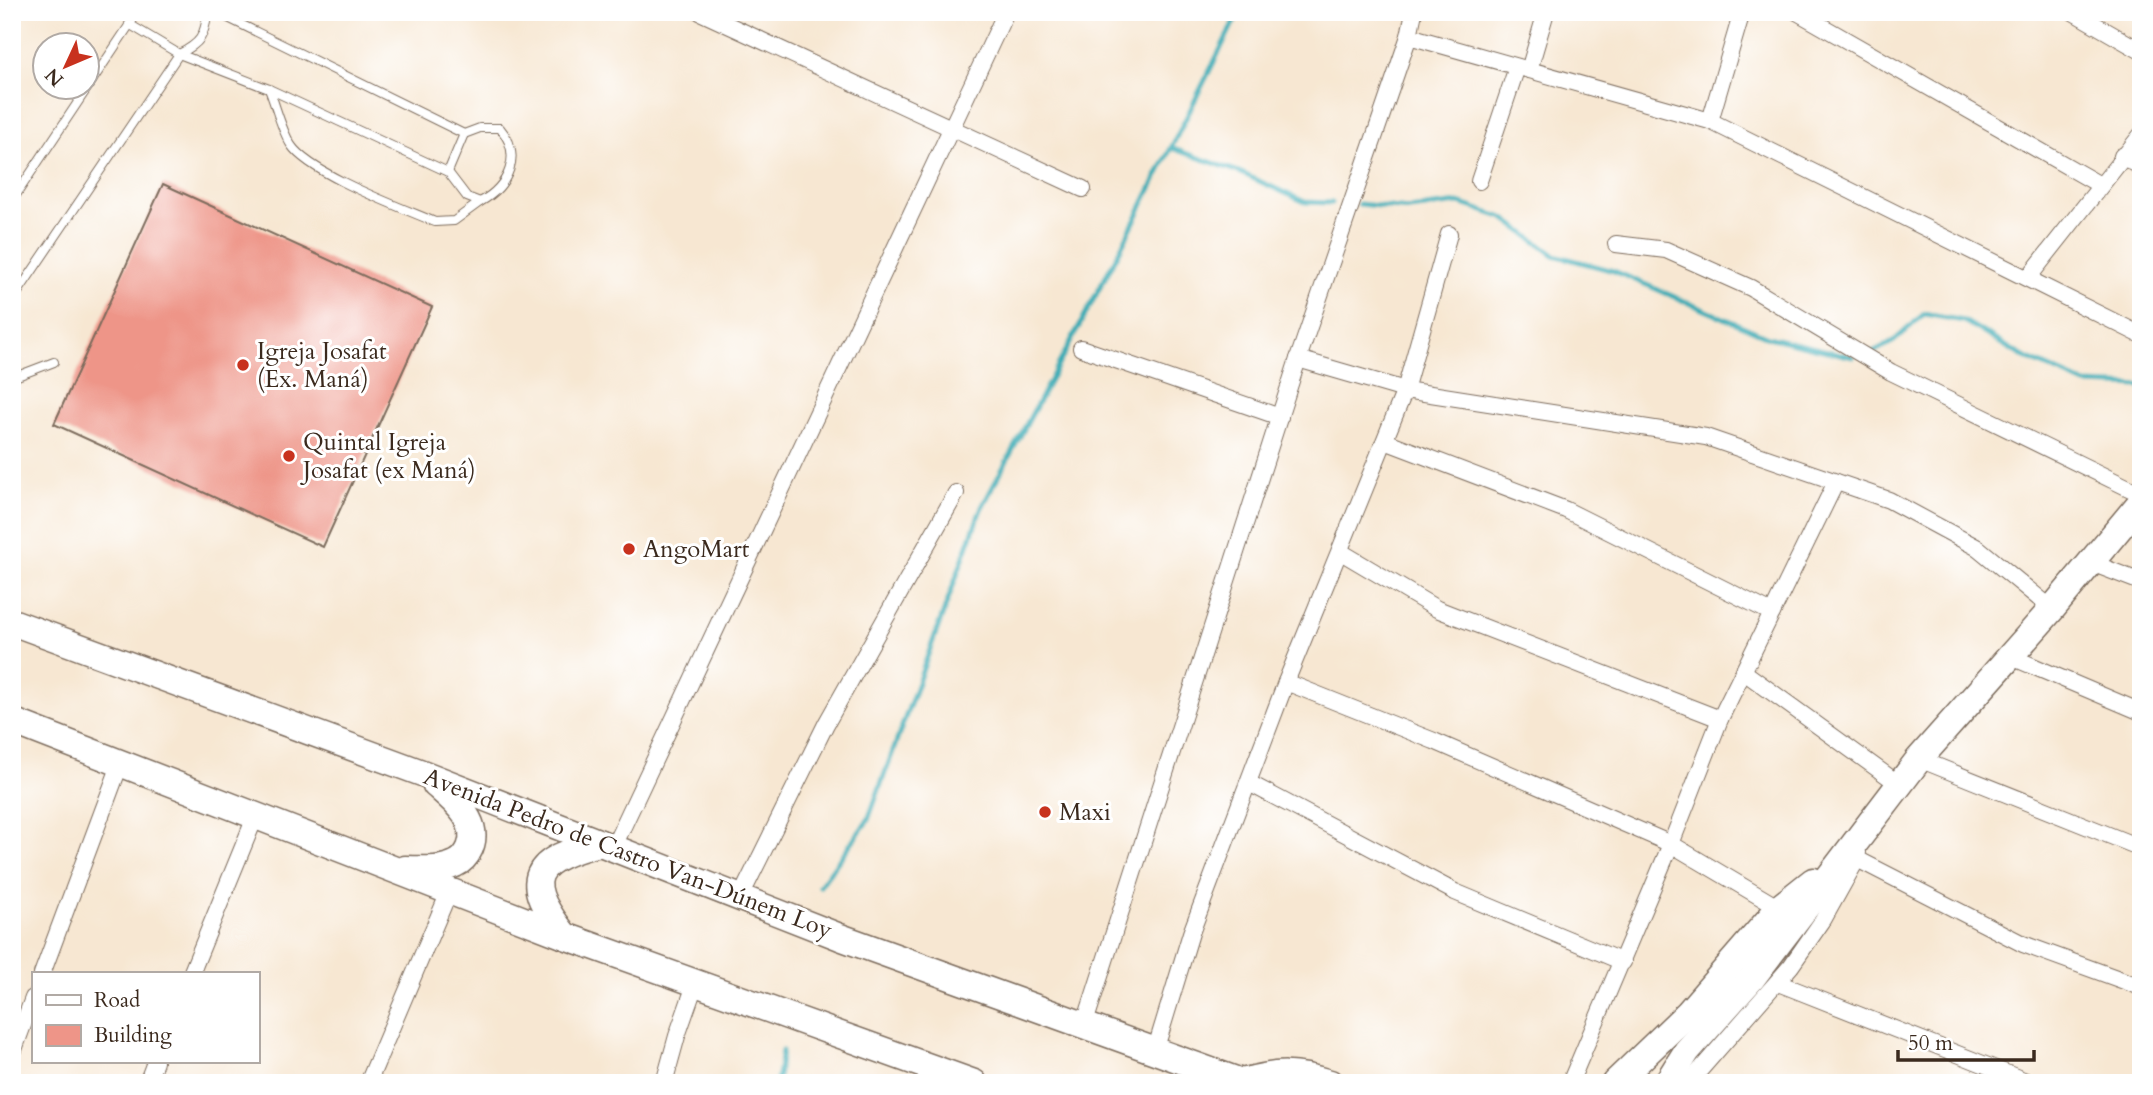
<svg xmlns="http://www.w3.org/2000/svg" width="2153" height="1095" font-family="Cardo,serif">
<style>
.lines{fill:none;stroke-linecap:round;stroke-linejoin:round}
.stream{stroke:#3bacb5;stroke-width:5}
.building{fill:#ee9588}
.service-casing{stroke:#7d6c5d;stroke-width:10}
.minor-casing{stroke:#7d6c5d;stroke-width:18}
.trunk-casing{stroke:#7d6c5d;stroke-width:29}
.service{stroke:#fff;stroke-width:8}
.minor{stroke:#fff;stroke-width:16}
.trunk{stroke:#fff;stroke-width:26}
.poi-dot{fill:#c8321e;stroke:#fff;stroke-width:2.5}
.labels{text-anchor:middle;stroke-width:6;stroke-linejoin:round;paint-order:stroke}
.poi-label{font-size:24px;fill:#3b2a1e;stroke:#fff;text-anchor:start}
.street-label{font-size:24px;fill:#3b2a1e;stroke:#fff}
</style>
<rect width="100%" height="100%" fill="#fff"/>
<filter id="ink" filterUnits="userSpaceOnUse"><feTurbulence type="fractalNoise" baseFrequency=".0143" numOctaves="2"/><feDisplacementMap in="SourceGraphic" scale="14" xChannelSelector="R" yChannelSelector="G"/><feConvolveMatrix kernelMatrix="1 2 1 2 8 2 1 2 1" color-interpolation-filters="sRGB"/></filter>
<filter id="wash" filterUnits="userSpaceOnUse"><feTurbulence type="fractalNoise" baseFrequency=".00686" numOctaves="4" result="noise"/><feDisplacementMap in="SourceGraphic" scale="28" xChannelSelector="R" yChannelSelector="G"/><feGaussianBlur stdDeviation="1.57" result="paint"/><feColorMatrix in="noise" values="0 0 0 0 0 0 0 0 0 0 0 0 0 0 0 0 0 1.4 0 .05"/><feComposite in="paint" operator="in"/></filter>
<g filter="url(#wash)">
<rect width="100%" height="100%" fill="#f7e7d2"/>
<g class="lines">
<!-- stream -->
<g class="stream">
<path d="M 1171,148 L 1239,172 L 1305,202 L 1332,203"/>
<path d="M 1359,204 L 1409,209 L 1459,203 L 1504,218 L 1554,255 L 1614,271 L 1768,337 L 1853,357"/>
<path d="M 1869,354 L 1894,341 L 1924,314 L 1964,321 L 2022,356 L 2085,384 L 2141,386"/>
<path d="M 820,886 L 868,820 L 981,509 L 1121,248 L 1239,12"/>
<path d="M 777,1083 L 782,1051"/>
</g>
</g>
<g id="blocks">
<!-- building -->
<path class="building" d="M 163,184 L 432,307 L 323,547 L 54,424 Z"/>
</g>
</g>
<g filter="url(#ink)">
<use href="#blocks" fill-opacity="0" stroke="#7d6c5d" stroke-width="2"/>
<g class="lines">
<!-- service casing -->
<g class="service-casing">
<g id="service">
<path d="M 129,24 L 179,54 L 269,89 L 448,172 L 467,197 L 480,202 C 509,186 523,155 500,128 L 480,128 L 464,134 L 216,12"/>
<path d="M 269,89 C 276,106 281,129 291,145 C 310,174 400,207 435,222 L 454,221 L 480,202"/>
<path d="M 448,172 L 464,134"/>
<path d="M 12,201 L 138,12"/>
<path d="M 12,301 L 179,54 C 201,43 204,37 208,12"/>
<path d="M 12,378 L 54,362"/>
</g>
</g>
<!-- minor casing -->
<g class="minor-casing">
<g id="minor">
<path d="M 700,12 L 1083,189"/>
<path d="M 1797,12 L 2100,185"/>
<path d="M 2073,12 L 2141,51"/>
<path d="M 1409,36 L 1710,121 L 2141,335"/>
<path d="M 1529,70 L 1546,12"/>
<path d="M 1710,121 L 1742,12"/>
<path d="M 2122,156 L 2141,167"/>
<path d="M 1479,181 L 1517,67"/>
<path d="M 1616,244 L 1666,250 L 1751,288 L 1891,372 L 2141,494"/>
<path d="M 2028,278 L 2141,135"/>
<path d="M 1081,348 L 1280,417"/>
<path d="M 1298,359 L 1405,390 L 1706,437 L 1889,500 L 1978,548 L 2052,609"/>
<path d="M 1385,441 L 1566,510 L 1772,613 L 1720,719 L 1671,844 L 1570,1083"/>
<path d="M 1341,552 L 1437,609 L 1720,719"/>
<path d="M 2089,562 L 2141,582"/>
<path d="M 1772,613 L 1836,482"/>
<path d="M 2009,656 L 2141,712"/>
<path d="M 1744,672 L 1900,785"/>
<path d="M 1286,682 L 1434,741 L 1671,844 L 1779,908"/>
<path d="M 1919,759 L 2141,848"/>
<path d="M 1249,783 L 1455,892 L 1623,962"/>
<path d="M 613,848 L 1006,12"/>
<path d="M 1857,859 L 2023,944 L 2141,987"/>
<path d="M 740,898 L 826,724 L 956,493"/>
<path d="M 42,974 L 121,762"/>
<path d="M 191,974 L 256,815"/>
<path d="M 1778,983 L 2031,1083"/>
<path d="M 1084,1026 L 1298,359 L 1409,36 L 1414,12"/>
<path d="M 1155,1051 L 1191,933 L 1286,682 L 1405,390 L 1449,234"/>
<path d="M 12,1055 L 33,998"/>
<path d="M 147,1083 L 155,1062"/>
<path d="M 368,1083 L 449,892"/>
<path d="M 664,1083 L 677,1036 L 696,982"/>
<path d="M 1692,1083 L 1693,1078 L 1791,966 L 1823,920 L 1857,859 L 1858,852"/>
</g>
</g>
<!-- trunk casing -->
<g class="trunk-casing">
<g id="trunk">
<path d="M 12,622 L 422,773 L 840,937 L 1244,1083"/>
<path d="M 12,721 L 565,936 L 974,1083"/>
<path d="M 405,869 C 421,869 440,871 455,864 C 462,861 467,855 470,848 C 481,821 453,800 436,785"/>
<path d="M 565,936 C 520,879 532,860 600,843"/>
<path d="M 1242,1082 C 1277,1072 1295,1072 1330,1083"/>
<path d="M 1615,1083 L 1688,1013 L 1779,908 L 1813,881"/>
<path d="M 1667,1083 L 1687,1051 L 1752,978 L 1919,759 L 2052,609 L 2141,502"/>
</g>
</g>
<!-- service -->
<use href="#service" class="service"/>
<!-- minor -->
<use href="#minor" class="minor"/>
<!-- trunk -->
<use href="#trunk" class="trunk"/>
</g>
</g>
<!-- markers -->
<g class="poi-dot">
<circle cx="243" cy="365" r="7"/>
<circle cx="289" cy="456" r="7"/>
<circle cx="629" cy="549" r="7"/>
<circle cx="1045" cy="812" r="7"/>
</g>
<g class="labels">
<!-- poi labels -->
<g class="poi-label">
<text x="257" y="359">Igreja Josafat<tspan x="257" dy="28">(Ex. Maná)</tspan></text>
<text x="303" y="450">Quintal Igreja<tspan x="303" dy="28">Josafat (ex Maná)</tspan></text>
<text x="643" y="557">AngoMart</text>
<text x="1059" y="820">Maxi</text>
</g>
<!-- street labels -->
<g class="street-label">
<text transform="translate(628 853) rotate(21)" y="8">Avenida Pedro de Castro Van-Dúnem Loy</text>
</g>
</g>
<!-- margin -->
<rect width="2153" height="1095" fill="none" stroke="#fff" stroke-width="42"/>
<!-- legend -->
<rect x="32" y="972" width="228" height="91" fill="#ffffff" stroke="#b1aaa5" stroke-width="2"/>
<rect x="46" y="995" width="35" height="10" fill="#ffffff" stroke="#b1aaa5" stroke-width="2"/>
<text x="94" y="1007" font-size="21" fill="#3b2a1e">Road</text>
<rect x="46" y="1025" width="35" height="21" fill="#ee9588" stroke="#b1aaa5" stroke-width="2"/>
<text x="94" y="1042" font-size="21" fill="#3b2a1e">Building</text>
<!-- north arrow -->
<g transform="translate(66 66) rotate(226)"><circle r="33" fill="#ffffff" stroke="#b1aaa5" stroke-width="2"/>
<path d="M0-5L12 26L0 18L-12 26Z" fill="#c8321e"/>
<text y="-10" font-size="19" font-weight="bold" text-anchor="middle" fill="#3b2a1e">N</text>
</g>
<!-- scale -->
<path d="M1898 1050v10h136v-10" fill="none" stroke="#3b2a1e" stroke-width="3.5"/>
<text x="1908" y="1050" font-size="21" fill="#3b2a1e" stroke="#ffffff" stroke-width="5" paint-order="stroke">50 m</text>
</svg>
